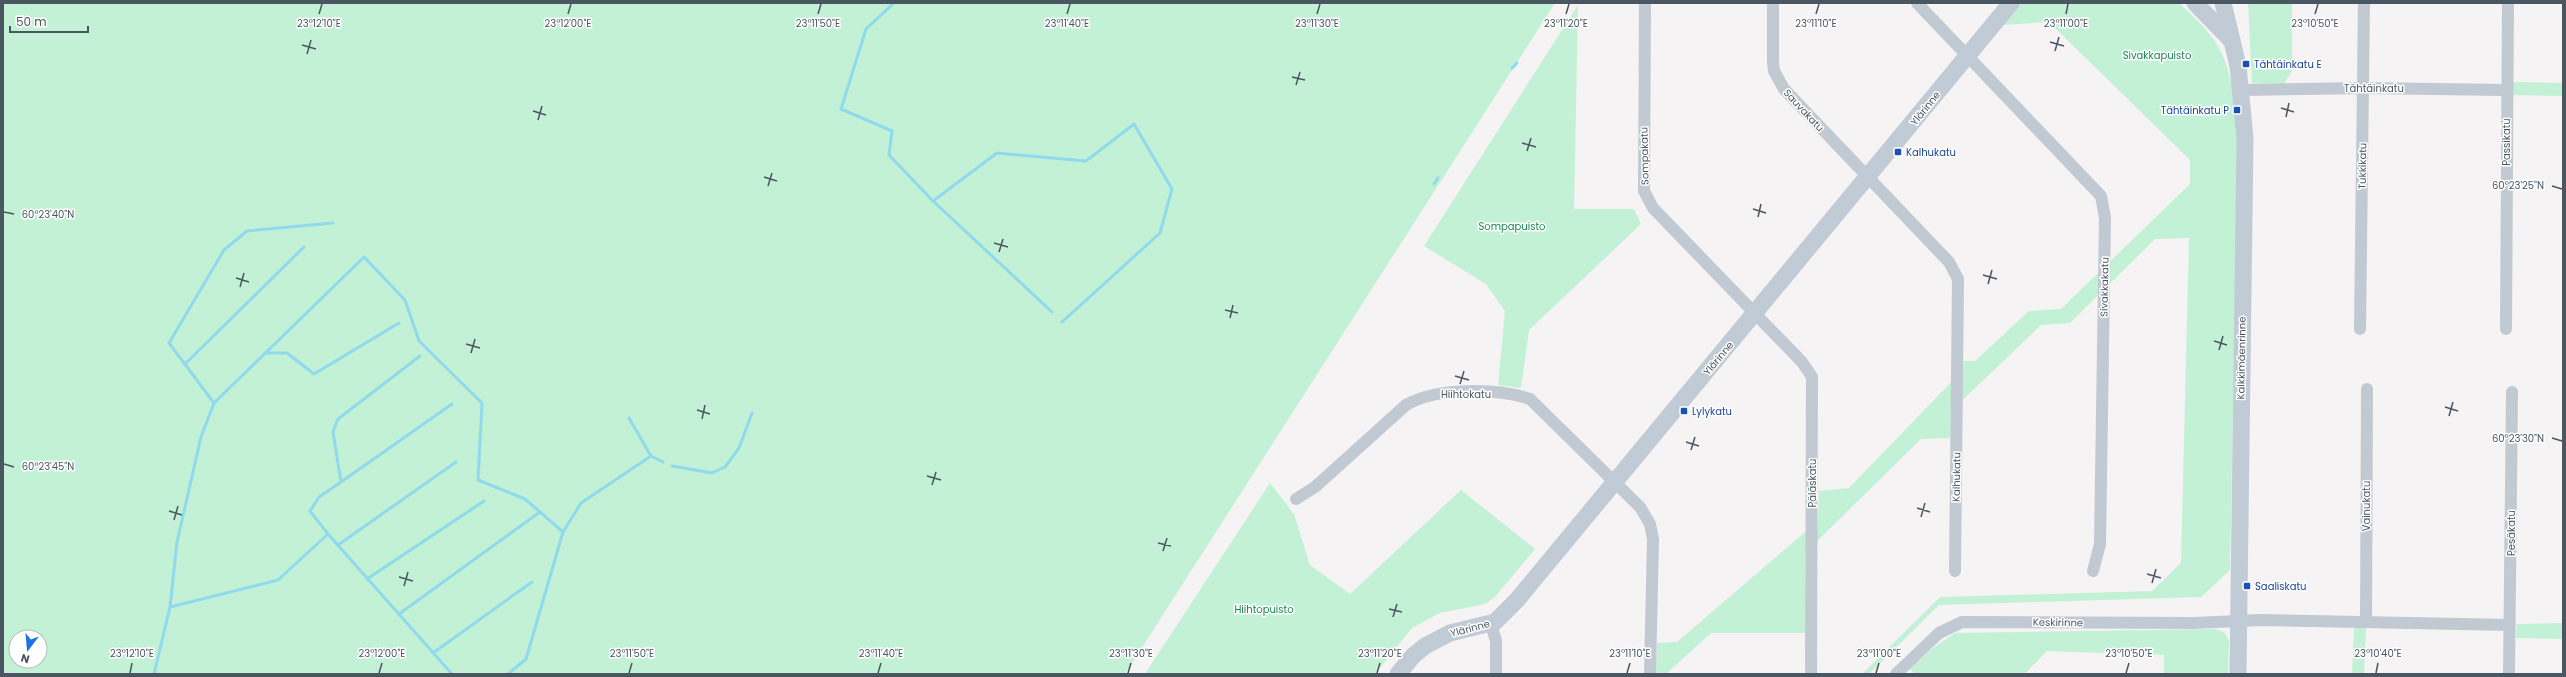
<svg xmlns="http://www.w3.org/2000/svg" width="2566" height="677" font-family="Poppins,sans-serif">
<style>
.green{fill:#c3f1d5;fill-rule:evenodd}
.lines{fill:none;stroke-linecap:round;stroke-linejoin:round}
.stream{stroke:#90daee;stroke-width:3}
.street{stroke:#c1cad2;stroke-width:12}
.secondary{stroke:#c1cbd6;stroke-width:17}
.ticks{fill:none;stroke:#4a5661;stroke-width:1.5}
.transit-dot{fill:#1a4fb4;stroke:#fff;stroke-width:1.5}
.labels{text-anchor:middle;stroke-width:3;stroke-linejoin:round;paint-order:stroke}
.park-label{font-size:10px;fill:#17864f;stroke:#fff}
.transit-label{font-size:10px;fill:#164399;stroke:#fff;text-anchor:start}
.street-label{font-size:10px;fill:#4a5661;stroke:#fff}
.ticks-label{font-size:10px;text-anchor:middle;fill:#4a5661;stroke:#fff;stroke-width:3;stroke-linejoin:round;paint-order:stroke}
</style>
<rect width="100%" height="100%" fill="#f5f3f3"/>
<!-- green -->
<g class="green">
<path d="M 3,3 L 1555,3 L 1125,674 L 3,674 ZM 16,637 L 40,637 L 40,661 L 16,661 Z"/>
<path d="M 2019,3 L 2179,3 C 2194,17 2210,31 2220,50 C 2233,74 2237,116 2238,143 L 2230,570 L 2201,597 L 1939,605 L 1869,674 L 1862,674 L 1940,597 L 2152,591 L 2181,563 L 2189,238 L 2155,239 L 2070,323 L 2041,325 L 1951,411 L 1950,438 L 1921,439 L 1805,553 L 1806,633 L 1711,633 L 1666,674 L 1646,674 L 1656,665 L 1657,643 L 1677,642 L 1818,521 L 1819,491 L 1849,488 L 1963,370 L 1964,361 L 1975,361 L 2029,311 L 2061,309 L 2190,184 L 2190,160 L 2049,22 L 2003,25 Z"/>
<path d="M 2248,3 L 2292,3 L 2292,71 L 2284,84 L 2252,83 Z"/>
<path d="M 1578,5 L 1574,209 L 1634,209 L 1641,224 L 1529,330 L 1521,388 L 1498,385 L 1505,311 L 1486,284 L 1424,246 Z"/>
<path d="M 2511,82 L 2563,83 L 2563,96 L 2511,95 Z"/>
<path d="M 1270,483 L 1294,514 L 1310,565 L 1350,594 L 1461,490 L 1535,549 L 1495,597 L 1485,604 L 1440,613 L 1412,628 L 1375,674 L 1145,674 Z"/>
<path d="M 2563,623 L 2563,639 L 2516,638 L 2517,624 Z"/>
<path d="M 2354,628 L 2366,628 L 2364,674 L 2352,674 Z"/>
<path d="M 2215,629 L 2225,633 L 2229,641 L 2228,674 L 2164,674 L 2164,655 L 2047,651 L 2024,674 L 1915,674 L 1910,669 L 1932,649 L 1955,633 Z"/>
</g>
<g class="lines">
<!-- stream -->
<g class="stream">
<path d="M 894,3 L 866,29 L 841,109 L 892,131 L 889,155 L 933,201 L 1052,312"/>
<path d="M 1512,68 L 1517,63"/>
<path d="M 1434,184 L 1438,178"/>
<path d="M 933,201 L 997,153 L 1086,161 L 1134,124 L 1172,189 L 1160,233 L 1062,322"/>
<path d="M 265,353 L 287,353 L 314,374 L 399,323"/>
<path d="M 185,364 L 304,247"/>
<path d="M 214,403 L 169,343 L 224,250 L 247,231 L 333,223"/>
<path d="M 651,456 L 663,462"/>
<path d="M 672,466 L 712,473 L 725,467 L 739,448 L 752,413"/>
<path d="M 341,482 L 452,404"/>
<path d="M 328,534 L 310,511 L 319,497 L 341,482 L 333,432 L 338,419 L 420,356"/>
<path d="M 338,545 L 456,462"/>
<path d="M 367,579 L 484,501"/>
<path d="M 170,607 L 278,580 L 328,534 L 452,674"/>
<path d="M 399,614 L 540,512"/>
<path d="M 433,653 L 532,582"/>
<path d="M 154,674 L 170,607 L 177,542 L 201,437 L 214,403 L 364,257 L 405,300 L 419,341 L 482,403 L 478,480 L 525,499 L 563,532"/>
<path d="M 508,674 L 526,659 L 563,532 L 581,503 L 651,456 L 629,418"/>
</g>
<!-- street -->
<g class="street">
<path d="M 1645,3 L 1644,191 L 1653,208 L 1802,362 L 1812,377 L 1811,674"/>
<path d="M 1773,3 L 1773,62 L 1774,71 L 1784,89 L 1949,262 L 1958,279 L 1955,571"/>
<path d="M 1917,3 L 2101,196 L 2105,218 L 2100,544 L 2093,571"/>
<path d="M 2241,90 L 2363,88 L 2506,90"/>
<path d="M 2360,329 L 2364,3"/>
<path d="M 2506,329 L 2508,3"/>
<path d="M 1296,499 L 1315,487 L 1406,405 C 1437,387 1497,388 1530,399 L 1640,507 L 1650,524 L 1653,539 L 1650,674"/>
<path d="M 2366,622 L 2367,389"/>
<path d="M 1491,624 L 1496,641 L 1496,674"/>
<path d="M 1896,674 L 1939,633 L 1962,622 L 2194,623 L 2260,620 L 2510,625"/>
<path d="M 2509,674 L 2512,392"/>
</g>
<!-- secondary -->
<g class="secondary">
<path d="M 2195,3 L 2232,41"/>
<path d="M 2223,3 L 2238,66 L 2245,138 L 2238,674"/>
<path d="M 1398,674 L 1413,656 L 1425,646 L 1450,633 L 1495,622 L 1517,600 L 2011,3"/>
</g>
</g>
<!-- ticks -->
<path class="ticks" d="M 319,14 L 322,4M 568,14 L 571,4M 818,14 L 821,4M 1067,14 L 1070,4M 1317,14 L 1320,4M 1566,14 L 1569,4M 1816,14 L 1819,4M 2066,14 L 2068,4M 2315,14 L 2318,4M 2050,42 L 2064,46M 302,45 L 316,49M 2055,51 L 2059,37M 307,54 L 311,40M 1292,77 L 1305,80M 1296,85 L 1300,72M 2281,108 L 2294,112M 533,111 L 546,115M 2286,117 L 2289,103M 538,120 L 542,106M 1522,143 L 1536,147M 1527,151 L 1531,138M 764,177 L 777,181M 768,186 L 772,173M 2552,186 L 2562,189M 1753,209 L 1766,213M 4,212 L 14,214M 1758,217 L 1761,204M 994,243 L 1008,247M 999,252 L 1003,239M 1983,275 L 1997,279M 236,278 L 249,282M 1988,284 L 1992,270M 240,287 L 244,273M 1225,310 L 1238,313M 1230,318 L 1233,305M 2214,341 L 2227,345M 466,344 L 480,348M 2219,350 L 2223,336M 471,353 L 475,339M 1455,376 L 1469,380M 1460,384 L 1464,371M 2445,407 L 2458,411M 697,410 L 710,414M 2449,416 L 2453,402M 702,419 L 705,405M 2552,438 L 2562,441M 1686,442 L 1699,446M 1691,450 L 1695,437M 4,464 L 14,467M 927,476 L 941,480M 932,485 L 936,472M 1917,508 L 1930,512M 169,511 L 182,515M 1921,517 L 1925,503M 174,520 L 178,506M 1158,543 L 1171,546M 1163,551 L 1167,538M 2147,574 L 2161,578M 399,577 L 413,581M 2152,583 L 2156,569M 404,586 L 408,572M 1389,609 L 1402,612M 1393,617 L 1397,604M 130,673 L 132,663M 379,673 L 382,663M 629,673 L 632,663M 878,673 L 881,663M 1128,673 L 1131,663M 1377,673 L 1380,663M 1627,673 L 1630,663M 1876,673 L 1879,663M 2126,673 L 2129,663M 2376,673 L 2378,663"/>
<!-- markers -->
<g class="transit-dot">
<rect x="2242" y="60" width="8" height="8" rx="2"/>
<rect x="2233" y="106" width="8" height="8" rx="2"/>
<rect x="1894" y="148" width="8" height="8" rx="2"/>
<rect x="1680" y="407" width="8" height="8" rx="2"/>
<rect x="2243" y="582" width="8" height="8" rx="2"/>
</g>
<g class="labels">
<!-- park labels -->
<g class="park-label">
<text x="2157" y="59">Sivakkapuisto</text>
<text x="1512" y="230">Sompapuisto</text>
<text x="1264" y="613">Hiihtopuisto</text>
</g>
<!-- transit labels -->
<g class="transit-label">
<text x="2254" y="68">Tähtäinkatu E</text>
<text x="2229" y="114" text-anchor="end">Tähtäinkatu P</text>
<text x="1906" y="156">Kalhukatu</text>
<text x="1692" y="415">Lylykatu</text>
<text x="2255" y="590">Saaliskatu</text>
</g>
<!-- street labels -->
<g class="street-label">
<text x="2374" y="92">Tähtäinkatu</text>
<text transform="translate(1925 108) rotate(-51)" y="4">Ylärinne</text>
<text transform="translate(1804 110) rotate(47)" y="4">Sauvakatu</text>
<text transform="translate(2506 142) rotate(-90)" y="4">Passikatu</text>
<text transform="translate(1644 156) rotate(-91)" y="4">Sompakatu</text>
<text transform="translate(2362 166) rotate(-89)" y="4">Tukkikatu</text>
<text transform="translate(2104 287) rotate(-89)" y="4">Sivakkakatu</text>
<text transform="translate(1718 358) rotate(-50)" y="4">Ylärinne</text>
<text transform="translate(2241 358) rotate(-89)" y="4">Kalkkimäenrinne</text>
<text x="1466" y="398">Hiihtokatu</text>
<text transform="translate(1956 477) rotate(-89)" y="4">Kalhukatu</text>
<text transform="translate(1812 483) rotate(-90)" y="4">Päläskatu</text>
<text transform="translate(2366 506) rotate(-90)" y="4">Vainukatu</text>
<text transform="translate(2511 533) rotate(-90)" y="4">Pesäkatu</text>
<text transform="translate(2058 622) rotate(1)" y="4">Keskirinne</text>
<text transform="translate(1470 628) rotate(-15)" y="4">Ylärinne</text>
</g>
</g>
<g class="ticks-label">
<text x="319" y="27">23°12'10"E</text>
<text x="568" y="27">23°12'00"E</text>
<text x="818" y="27">23°11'50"E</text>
<text x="1067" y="27">23°11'40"E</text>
<text x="1317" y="27">23°11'30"E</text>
<text x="1566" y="27">23°11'20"E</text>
<text x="1816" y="27">23°11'10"E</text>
<text x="2066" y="27">23°11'00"E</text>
<text x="2315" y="27">23°10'50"E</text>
<text x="2518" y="189">60°23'25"N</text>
<text x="48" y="218">60°23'40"N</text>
<text x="2518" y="442">60°23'30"N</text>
<text x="48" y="470">60°23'45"N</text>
<text x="132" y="657">23°12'10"E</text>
<text x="382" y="657">23°12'00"E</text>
<text x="632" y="657">23°11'50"E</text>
<text x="881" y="657">23°11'40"E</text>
<text x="1131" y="657">23°11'30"E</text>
<text x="1380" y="657">23°11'20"E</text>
<text x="1630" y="657">23°11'10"E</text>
<text x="1879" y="657">23°11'00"E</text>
<text x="2129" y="657">23°10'50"E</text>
<text x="2378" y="657">23°10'40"E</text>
</g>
<!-- border -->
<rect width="2566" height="677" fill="none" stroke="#4a5661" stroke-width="8"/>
<!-- north arrow -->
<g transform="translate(28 649) rotate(196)"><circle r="19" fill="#ffffff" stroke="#b7bbc0"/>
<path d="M0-3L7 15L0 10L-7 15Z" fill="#1a73e8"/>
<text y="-6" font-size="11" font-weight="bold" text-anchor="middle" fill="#4a5661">N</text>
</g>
<!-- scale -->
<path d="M10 26v6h78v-6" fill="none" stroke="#4a5661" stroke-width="2"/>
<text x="16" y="26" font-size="12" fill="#4a5661" stroke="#ffffff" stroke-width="3" paint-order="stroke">50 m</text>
</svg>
